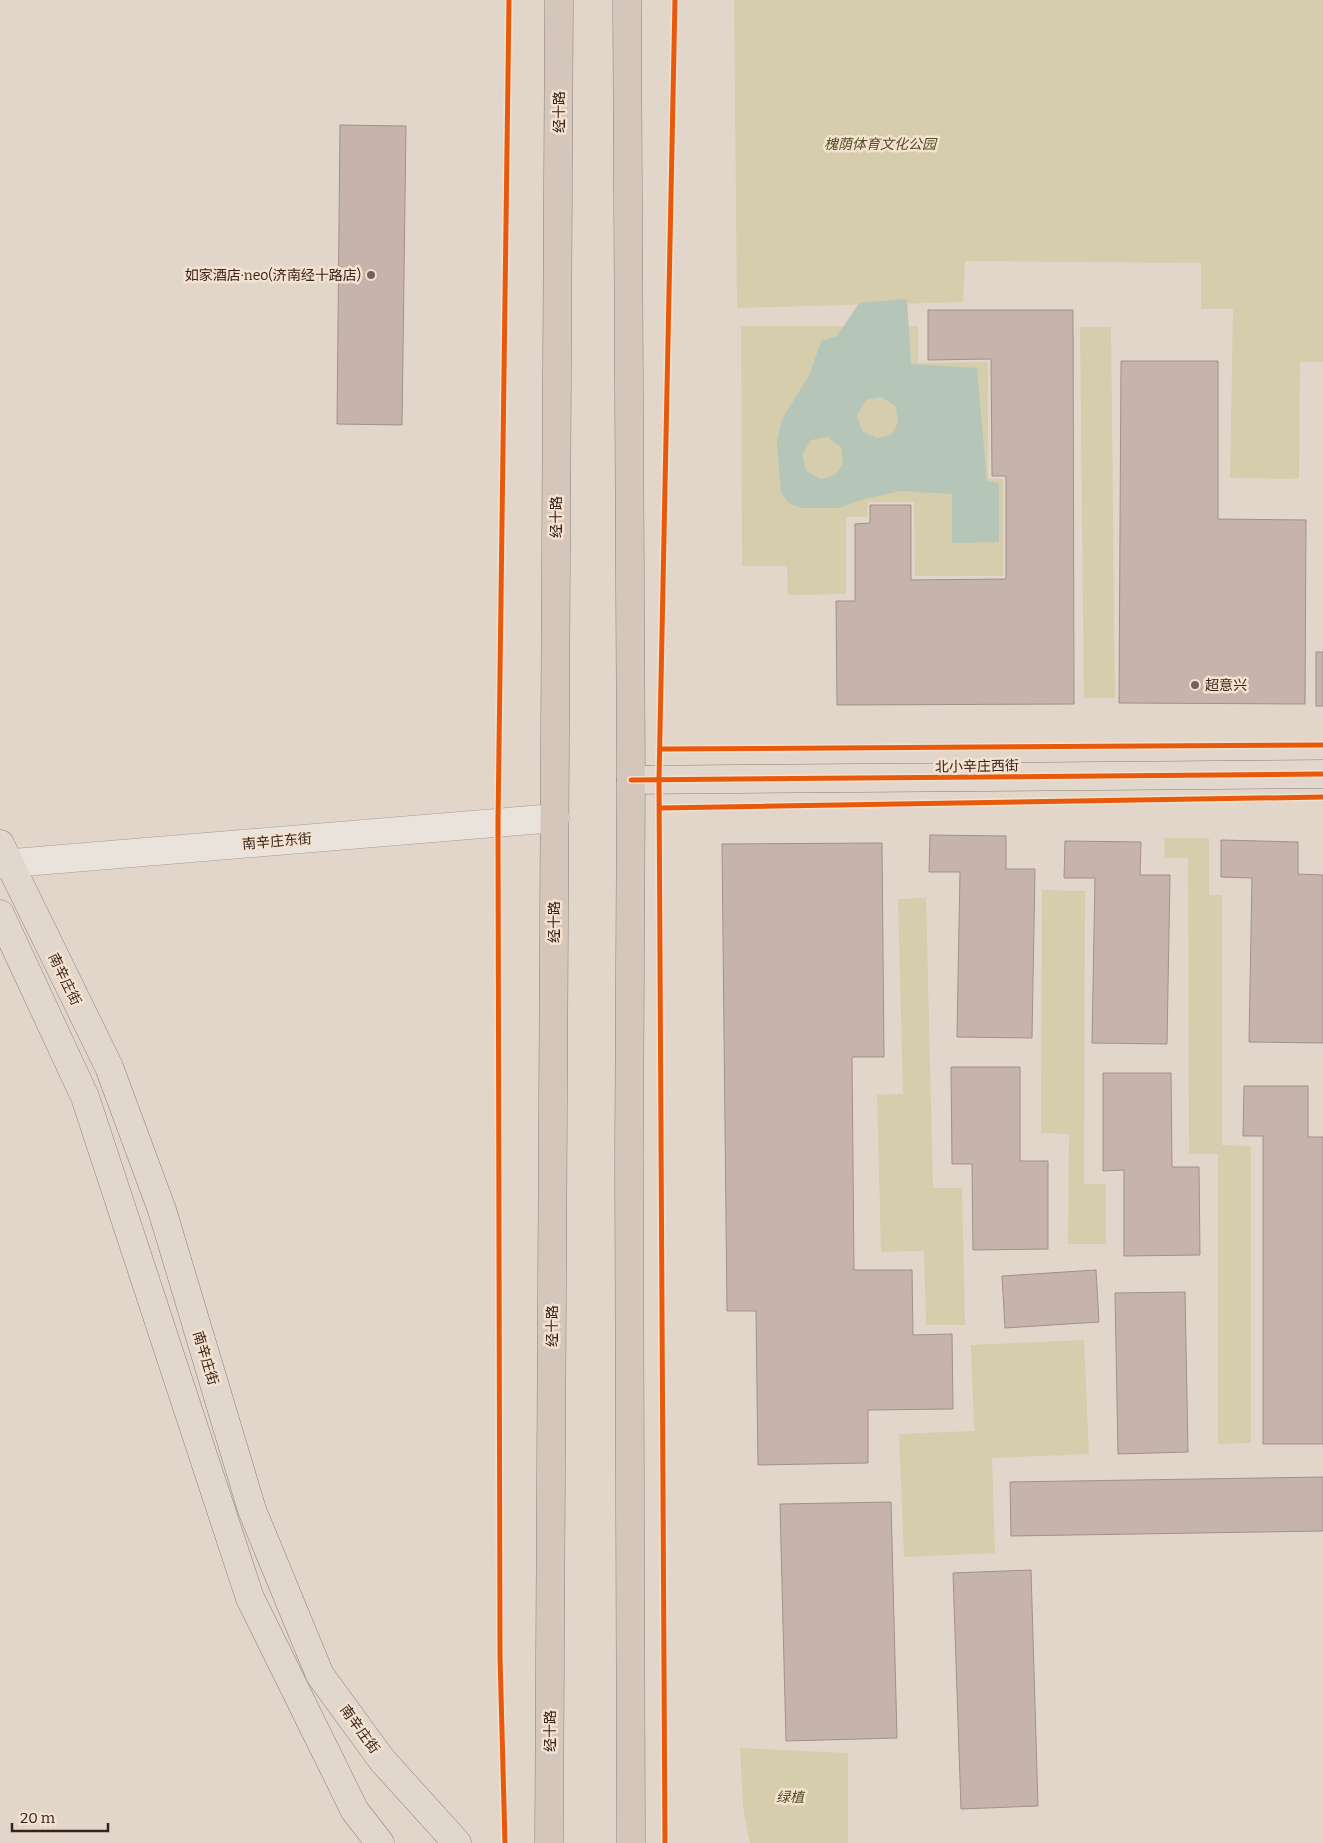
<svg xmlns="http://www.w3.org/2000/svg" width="1323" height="1843" font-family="Bitter,'Noto Sans SC',serif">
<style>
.green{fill:#d5cdac}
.water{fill:#b5c6b8;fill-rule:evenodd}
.building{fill:#c6b3ab;stroke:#a29189}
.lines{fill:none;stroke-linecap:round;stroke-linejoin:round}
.minor-casing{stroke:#a79c94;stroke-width:29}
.major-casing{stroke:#8c817a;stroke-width:29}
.highway-casing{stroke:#8c817a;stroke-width:29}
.minor{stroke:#eae3db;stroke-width:28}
.major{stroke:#e2d7cd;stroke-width:28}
.highway{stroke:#d5c6bb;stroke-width:28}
.cycleway-casing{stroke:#f4e1cf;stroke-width:8}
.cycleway{stroke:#e8590c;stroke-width:5}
.poi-dot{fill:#726259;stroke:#f4e1cf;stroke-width:2}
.labels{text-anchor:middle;stroke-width:5;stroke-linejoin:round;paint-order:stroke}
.street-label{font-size:14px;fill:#35231c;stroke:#f4e1cf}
.park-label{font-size:14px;font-style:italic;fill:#4f5123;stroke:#f4e1cf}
.poi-label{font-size:14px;fill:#35231c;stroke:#f4e1cf;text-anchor:end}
</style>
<rect width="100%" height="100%" fill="#e2d6ca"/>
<!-- green -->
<g class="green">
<path d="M 734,0 L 1323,0 L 1323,362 L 1300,362 L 1299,479 L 1230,478 L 1233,309 L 1201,309 L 1201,263 L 965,261 L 963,302 L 737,308 Z"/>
<path d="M 741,326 L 918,326 L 918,363 L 988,362 L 988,478 L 1003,479 L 1003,576 L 915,576 L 914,502 L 868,502 L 867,517 L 846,517 L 846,594 L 788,595 L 787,566 L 742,566 Z"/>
<path d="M 1080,327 L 1111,327 L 1115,698 L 1084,698 Z"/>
<path d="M 1164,838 L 1209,838 L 1209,895 L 1222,895 L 1222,1145 L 1251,1146 L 1251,1443 L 1218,1444 L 1218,1154 L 1189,1154 L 1188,858 L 1165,858 Z"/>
<path d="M 1042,890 L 1085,891 L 1084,1184 L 1106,1184 L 1106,1244 L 1068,1244 L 1069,1134 L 1041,1133 Z"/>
<path d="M 926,898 L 933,1188 L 962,1188 L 965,1325 L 926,1325 L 924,1251 L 881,1252 L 877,1095 L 903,1094 L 898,899 Z"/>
<path d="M 1084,1340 L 1089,1454 L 992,1458 L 995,1553 L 904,1557 L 899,1434 L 974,1431 L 971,1345 Z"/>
<path d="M 740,1748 L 848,1753 L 848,1843 L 750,1843 L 743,1807 Z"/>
</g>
<!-- water -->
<path class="water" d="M 907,299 L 911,364 L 977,368 L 987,481 L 999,483 L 999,542 L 952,543 L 952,494 L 901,491 L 864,499 L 839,508 L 802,508 L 790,504 L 781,493 L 777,443 L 782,419 L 810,374 L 821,341 L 837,336 L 859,303 ZM 882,397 L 896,407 L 898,423 L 891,435 L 877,438 L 862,431 L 857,415 L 866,400 ZM 827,437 L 841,447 L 843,464 L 835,475 L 821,479 L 806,471 L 802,455 L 811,440 Z"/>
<!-- building -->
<g class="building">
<path d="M 340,125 L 406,126 L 402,425 L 337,424 Z"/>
<path d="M 928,310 L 1073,310 L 1074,704 L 837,705 L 836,601 L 855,601 L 855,524 L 870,523 L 870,505 L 911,505 L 911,580 L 1006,579 L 1006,476 L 992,476 L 991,359 L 928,360 Z"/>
<path d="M 1121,361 L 1218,361 L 1218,519 L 1306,520 L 1305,704 L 1119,703 Z"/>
<rect x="1316" y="652" width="7" height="54"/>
<path d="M 930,835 L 1006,836 L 1006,869 L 1035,869 L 1032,1038 L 957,1037 L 960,872 L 929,872 Z"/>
<path d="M 1221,840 L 1298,842 L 1298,874 L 1323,875 L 1323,1043 L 1249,1042 L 1252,878 L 1221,877 Z"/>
<path d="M 1065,841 L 1141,842 L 1140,875 L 1170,875 L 1167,1044 L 1092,1043 L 1095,878 L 1064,878 Z"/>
<path d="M 882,843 L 884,1057 L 852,1057 L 854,1270 L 912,1270 L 913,1335 L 952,1334 L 953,1409 L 868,1410 L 868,1463 L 758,1465 L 756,1311 L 727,1311 L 722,844 Z"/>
<path d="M 951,1067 L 1020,1067 L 1020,1161 L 1048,1161 L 1048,1249 L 973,1250 L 972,1164 L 952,1164 Z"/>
<path d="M 1103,1073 L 1171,1073 L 1172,1167 L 1199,1167 L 1200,1255 L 1124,1256 L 1124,1170 L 1103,1171 Z"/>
<path d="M 1244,1086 L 1308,1086 L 1308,1137 L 1323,1137 L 1323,1444 L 1263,1444 L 1263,1136 L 1243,1136 Z"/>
<path d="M 1096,1270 L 1099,1322 L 1005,1328 L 1002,1276 Z"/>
<path d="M 1185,1292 L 1188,1452 L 1118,1454 L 1115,1293 Z"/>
<path d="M 1323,1477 L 1323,1531 L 1011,1536 L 1010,1482 Z"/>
<path d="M 891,1502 L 897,1738 L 786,1741 L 780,1504 Z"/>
<path d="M 1031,1570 L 1038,1806 L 961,1809 L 953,1573 Z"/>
</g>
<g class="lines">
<!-- minor casing -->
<g class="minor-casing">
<path id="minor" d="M 0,864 L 555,818"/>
</g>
<!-- major casing -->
<g class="major-casing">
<g id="major">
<path d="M 631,780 L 1323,774"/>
<path d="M 0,844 L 109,1067 L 162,1210 L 252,1510 L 320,1675 L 382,1760 L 457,1843"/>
<path d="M 0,914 L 85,1097 L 250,1598 L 355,1811 L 380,1843"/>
</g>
</g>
<!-- highway casing -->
<g class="highway-casing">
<g id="highway">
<path d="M 627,0 L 631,780 L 629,1154 L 631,1843"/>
<path d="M 549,1843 L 559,0"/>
</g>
</g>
<!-- minor -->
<use href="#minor" class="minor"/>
<!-- major -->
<use href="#major" class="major"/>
<!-- highway -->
<use href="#highway" class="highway"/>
<!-- cycleway casing -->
<g class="cycleway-casing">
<g id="cycleway">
<path d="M 661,749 L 1323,745"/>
<path d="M 631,780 L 1323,774"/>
<path d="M 660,808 L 1323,797"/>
<path d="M 505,1843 L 500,1656 L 498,823 L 509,0"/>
<path d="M 665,1843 L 659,780 L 675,0"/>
</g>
</g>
<!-- cycleway -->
<use href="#cycleway" class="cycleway"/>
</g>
<!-- markers -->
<g class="poi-dot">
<circle cx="371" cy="275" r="5"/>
<circle cx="1195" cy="685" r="5"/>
</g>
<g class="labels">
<!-- street labels -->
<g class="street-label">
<text transform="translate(559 112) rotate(-90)" y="5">经十路</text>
<text transform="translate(556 517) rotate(-90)" y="5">经十路</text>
<text transform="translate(977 766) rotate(-1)" y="5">北小辛庄西街</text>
<text transform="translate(277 841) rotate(-5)" y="5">南辛庄东街</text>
<text transform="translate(554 922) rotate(-90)" y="5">经十路</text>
<text transform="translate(65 979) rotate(64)" y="5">南辛庄街</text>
<text transform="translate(552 1326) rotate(-90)" y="5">经十路</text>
<text transform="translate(206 1358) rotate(73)" y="5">南辛庄街</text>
<text transform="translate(360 1729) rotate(54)" y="5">南辛庄街</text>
<text transform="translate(550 1731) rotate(-90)" y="5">经十路</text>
</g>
<!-- park labels -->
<g class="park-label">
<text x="880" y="149">槐荫体育文化公园</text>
<text x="790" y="1802">绿植</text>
</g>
<!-- poi labels -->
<g class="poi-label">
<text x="361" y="280">如家酒店·neo(济南经十路店)</text>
<text x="1205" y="690" text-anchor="start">超意兴</text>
</g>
</g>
<!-- scale -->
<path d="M12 1823v8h96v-8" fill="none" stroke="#35231c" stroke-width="2.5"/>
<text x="20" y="1823" font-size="15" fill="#35231c" stroke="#f4e1cf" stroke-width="4" paint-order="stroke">20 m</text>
</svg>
